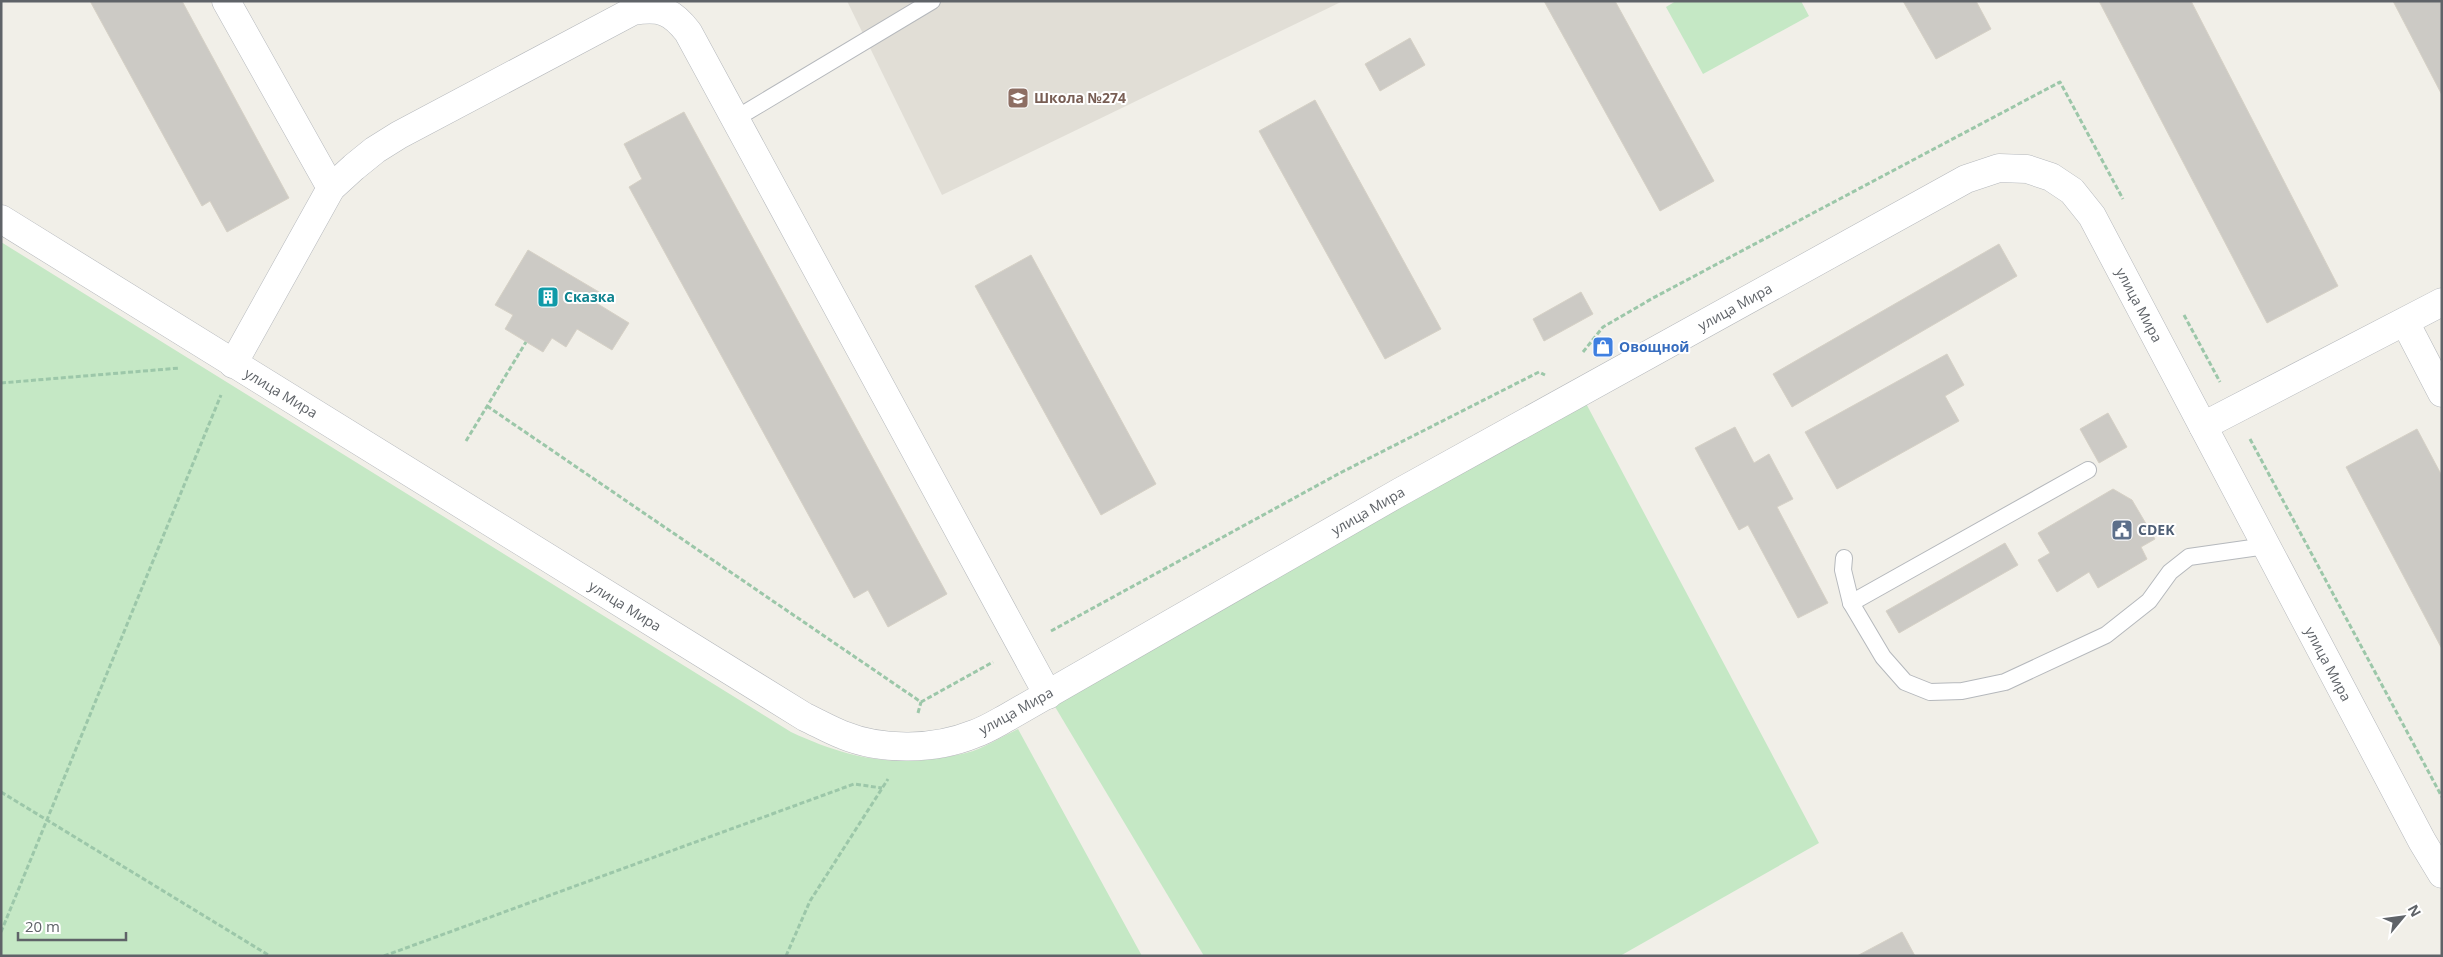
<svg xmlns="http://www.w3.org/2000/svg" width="2443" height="957" font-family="'Open Sans',sans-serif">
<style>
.education{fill:#e1ded6}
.green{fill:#c5e8c5}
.building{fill:#cccac5;stroke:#d6d1c6}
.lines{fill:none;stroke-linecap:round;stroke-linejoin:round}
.lane-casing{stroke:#b5b8bc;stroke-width:18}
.street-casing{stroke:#b5b8bc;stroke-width:29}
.path{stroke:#9cc7a9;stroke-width:3;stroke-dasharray:5 2.5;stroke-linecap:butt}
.lane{stroke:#fff;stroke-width:16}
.street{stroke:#fff;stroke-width:28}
.labels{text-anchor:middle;stroke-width:4;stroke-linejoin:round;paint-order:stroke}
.education-label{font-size:14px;font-weight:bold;fill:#785e54;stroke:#fff;text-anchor:start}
.culture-label{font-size:14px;font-weight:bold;fill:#0d838f;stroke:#fff;text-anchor:start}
.street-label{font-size:14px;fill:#5f6368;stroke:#fff}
.shop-label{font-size:14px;font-weight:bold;fill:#366cbe;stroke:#fff;text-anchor:start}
.service-label{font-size:14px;font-weight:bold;fill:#4e5e75;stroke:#fff;text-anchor:start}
</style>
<rect width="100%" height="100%" fill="#f1efe8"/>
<!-- education -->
<path class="education" d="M 847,1 L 1343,1 L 942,195 Z"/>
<!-- green -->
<g class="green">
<path d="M 1676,1 L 1801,1 L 1809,16 L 1703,74 L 1666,7 Z"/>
<path d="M 1,242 L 791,732 C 851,760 900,769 966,753 C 983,749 1001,737 1018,729 L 1142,956 L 1,956 Z"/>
<path d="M 1581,394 L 1819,843 L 1620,956 L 1204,956 L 1048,695 Z"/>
</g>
<!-- building -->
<g class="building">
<path d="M 90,1 L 182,1 L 289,198 L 227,232 L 210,201 L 202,206 Z"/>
<path d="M 1544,1 L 1615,1 L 1714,181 L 1660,211 Z"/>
<path d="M 1903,1 L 1976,1 L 1991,29 L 1936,59 Z"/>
<path d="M 2099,1 L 2191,1 L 2338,286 L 2267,323 Z"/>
<path d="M 2393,1 L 2442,1 L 2442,95 Z"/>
<path d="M 1410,38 L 1425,65 L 1380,91 L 1365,64 Z"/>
<path d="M 1315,100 L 1441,329 L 1385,359 L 1259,131 Z"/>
<path d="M 684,112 L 947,594 L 888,627 L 868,590 L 854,598 L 629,187 L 642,179 L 624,144 Z"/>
<path d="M 1999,244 L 2017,276 L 1792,407 L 1773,374 Z"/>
<path d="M 528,250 L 599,292 L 593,301 L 629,323 L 612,350 L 577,329 L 566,347 L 552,338 L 543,352 L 505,329 L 513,315 L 495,305 Z"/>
<path d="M 1031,255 L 1156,484 L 1101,515 L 975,286 Z"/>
<path d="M 1581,292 L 1593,314 L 1544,341 L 1533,319 Z"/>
<path d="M 1947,354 L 1964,385 L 1945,396 L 1959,421 L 1837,489 L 1805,432 Z"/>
<path d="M 2108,413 L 2127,447 L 2099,463 L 2080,429 Z"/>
<path d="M 1735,427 L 1754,463 L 1769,454 L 1793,499 L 1777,507 L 1828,603 L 1798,618 L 1748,525 L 1739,530 L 1695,448 Z"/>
<path d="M 2417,429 L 2442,476 L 2442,649 L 2346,467 Z"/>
<path d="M 2113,489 L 2132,500 L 2155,539 L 2141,547 L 2147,559 L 2098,588 L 2089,572 L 2057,592 L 2038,560 L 2050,553 L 2038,533 Z"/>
<path d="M 2005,543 L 2018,565 L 1899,633 L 1886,611 Z"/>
<path d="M 1902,932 L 1915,956 L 1857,956 Z"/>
</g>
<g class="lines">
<!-- lane casing -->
<g class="lane-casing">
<g id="lane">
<path d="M 735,119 L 932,1"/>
<path d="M 1844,558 L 1843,570 L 1851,603 L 1883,657 L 1905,682 L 1930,692 L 1962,691 L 2005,682 L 2106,635 L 2149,601 L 2170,572 L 2189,557 L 2266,546"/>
<path d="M 1851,603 L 2088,470"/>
</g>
</g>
<!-- street casing -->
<g class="street-casing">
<g id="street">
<path d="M 226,1 L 331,188"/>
<path d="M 1,219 L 805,717 C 818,723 830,730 843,735 C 882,751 935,750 974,734 C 986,730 997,723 1008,717 L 1400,492 L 1966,179 L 1999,168 L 2027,169 L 2051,177 L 2072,191 L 2092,216 L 2422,841 L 2442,874"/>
<path d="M 2405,322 L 2442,393"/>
<path d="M 233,364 L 331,188 L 354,167 L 375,150 L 399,135 L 633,11 C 660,7 671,10 688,32 L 1048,695"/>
<path d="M 2203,426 L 2442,302"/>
</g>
</g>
<!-- path -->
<g class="path">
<path d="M 2184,315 L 2220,382"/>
<path d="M 1583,352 L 1603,327 L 1653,298 L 2060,82 L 2123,199"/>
<path d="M 1,383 L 180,368"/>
<path d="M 487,406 L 921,702 L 993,662"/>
<path d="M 2250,439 L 2442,797"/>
<path d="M 466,441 L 526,342"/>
<path d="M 1051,631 L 1340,473 L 1539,372 L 1545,375"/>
<path d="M 918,713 L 921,702"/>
<path d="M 1,792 L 270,956"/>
<path d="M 1,932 L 221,395"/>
<path d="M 384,956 L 854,784 L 882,788"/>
<path d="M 786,956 L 810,901 L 888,779"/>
</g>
<!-- lane -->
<use href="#lane" class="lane"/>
<!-- street -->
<use href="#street" class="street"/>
</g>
<!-- icons -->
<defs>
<g id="school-square" transform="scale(1.125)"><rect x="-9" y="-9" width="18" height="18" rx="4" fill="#8d6e63" stroke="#fff"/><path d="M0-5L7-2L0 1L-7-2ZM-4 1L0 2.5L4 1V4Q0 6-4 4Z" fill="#fff"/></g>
<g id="building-square" transform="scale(1.125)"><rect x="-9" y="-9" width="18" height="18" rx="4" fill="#0f9aa8" stroke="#fff"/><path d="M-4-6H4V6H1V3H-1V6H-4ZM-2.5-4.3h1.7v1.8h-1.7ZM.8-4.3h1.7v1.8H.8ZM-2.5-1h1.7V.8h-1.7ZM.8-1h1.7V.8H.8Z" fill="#fff"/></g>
<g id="shop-square" transform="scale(1.125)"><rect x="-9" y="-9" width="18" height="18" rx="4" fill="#3f7fe0" stroke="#fff"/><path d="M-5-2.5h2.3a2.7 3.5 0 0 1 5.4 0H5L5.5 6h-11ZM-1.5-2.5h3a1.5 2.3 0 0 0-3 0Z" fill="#fff"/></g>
<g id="civic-square" transform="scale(1.125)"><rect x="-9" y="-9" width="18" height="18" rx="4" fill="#5c6f8a" stroke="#fff"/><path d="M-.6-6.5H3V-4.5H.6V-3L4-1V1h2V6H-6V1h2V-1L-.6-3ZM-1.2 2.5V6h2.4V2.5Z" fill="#fff"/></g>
</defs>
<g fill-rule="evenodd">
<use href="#school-square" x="1018" y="98"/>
<use href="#building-square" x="548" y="297"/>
<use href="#shop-square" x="1603" y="347"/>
<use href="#civic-square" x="2122" y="530"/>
</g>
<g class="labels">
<!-- education labels -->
<g class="education-label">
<text x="1034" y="103">Школа №274</text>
</g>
<!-- culture labels -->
<g class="culture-label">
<text x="564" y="302">Сказка</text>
</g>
<!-- street labels -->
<g class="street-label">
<text transform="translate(2139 305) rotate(62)" y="5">улица Мира</text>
<text transform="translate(1735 307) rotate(-29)" y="5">улица Мира</text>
<text transform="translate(281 393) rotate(31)" y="5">улица Мира</text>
<text transform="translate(1368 511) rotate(-30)" y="5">улица Мира</text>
<text transform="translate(625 606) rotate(32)" y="5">улица Мира</text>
<text transform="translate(2328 664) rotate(62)" y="5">улица Мира</text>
<text transform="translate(1016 711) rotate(-29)" y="5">улица Мира</text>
</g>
<!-- shop labels -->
<g class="shop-label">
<text x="1619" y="352">Овощной</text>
</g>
<!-- service labels -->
<g class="service-label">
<text x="2138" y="535">CDEK</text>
</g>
</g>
<!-- border -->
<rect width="2443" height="957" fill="none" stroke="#5f6368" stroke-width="5"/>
<!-- north arrow -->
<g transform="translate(2403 917) rotate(61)" stroke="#ffffff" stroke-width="4" paint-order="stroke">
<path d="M0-4L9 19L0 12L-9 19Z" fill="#5f6368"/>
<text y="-8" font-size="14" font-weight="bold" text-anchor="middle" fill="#5f6368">N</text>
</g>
<!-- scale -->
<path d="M18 932v8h108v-8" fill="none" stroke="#5f6368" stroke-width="2.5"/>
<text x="25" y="932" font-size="15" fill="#5f6368" stroke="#ffffff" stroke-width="4" paint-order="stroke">20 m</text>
</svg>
